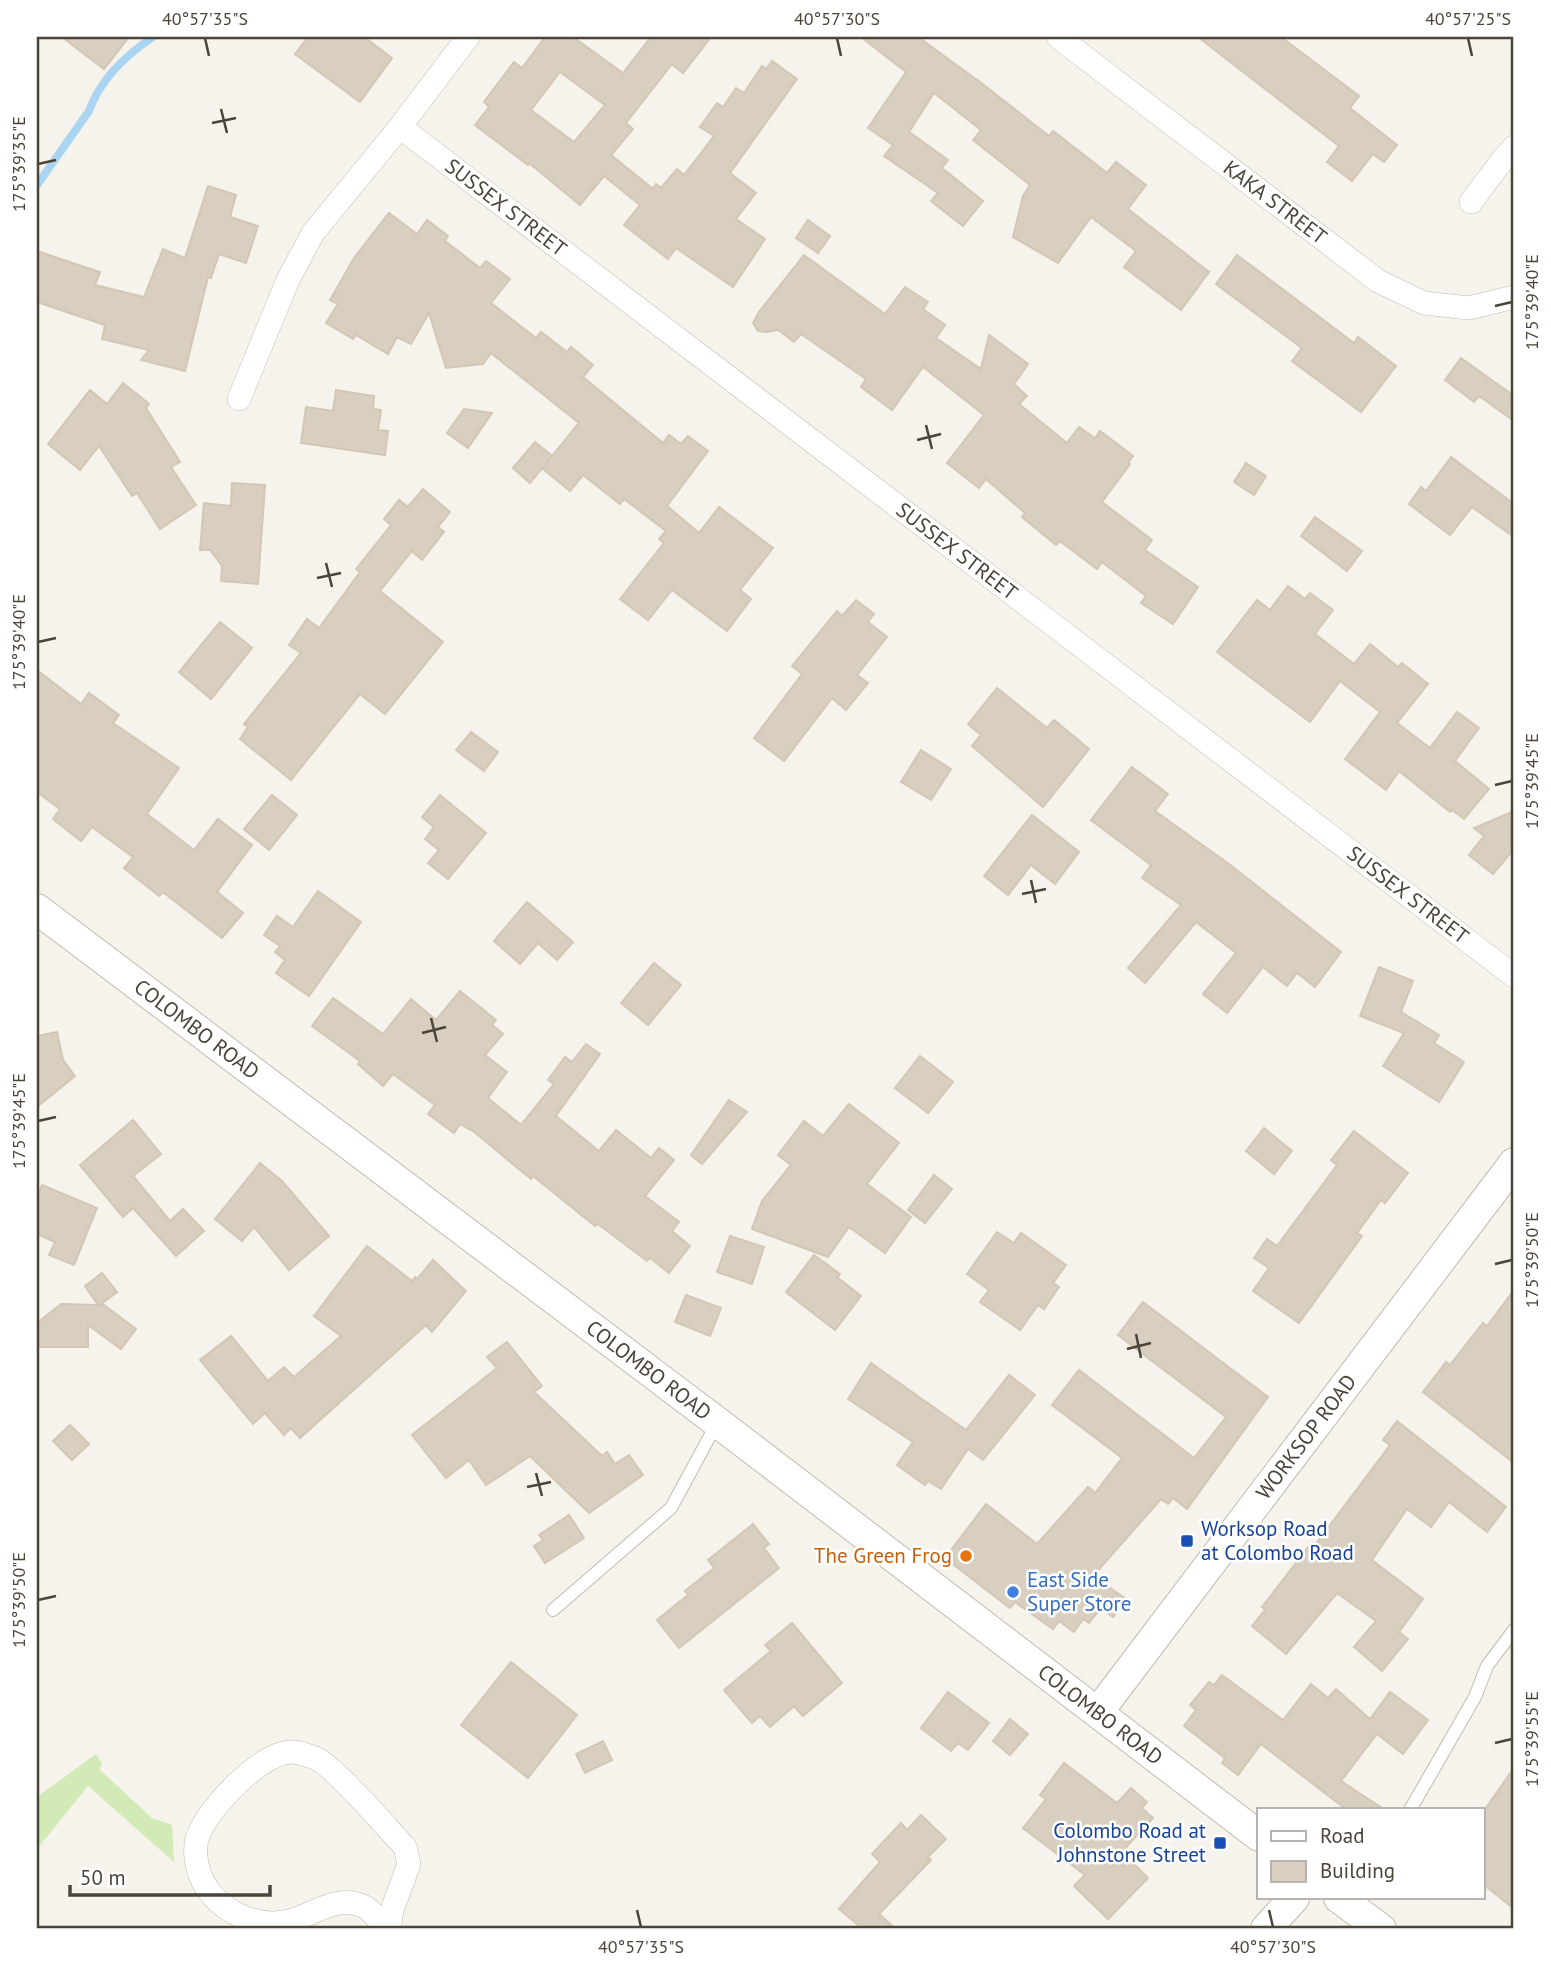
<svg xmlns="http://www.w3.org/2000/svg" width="1551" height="1966" font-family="'PT Sans',sans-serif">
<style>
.green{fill:#d2eab5}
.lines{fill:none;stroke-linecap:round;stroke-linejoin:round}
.stream{stroke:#a9d4f2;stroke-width:8}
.building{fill:#d8cfc1;stroke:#d3c7b4;stroke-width:2;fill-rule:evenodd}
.service-casing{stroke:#c2bbae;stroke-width:14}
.minor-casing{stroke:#c2bbae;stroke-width:24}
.tertiary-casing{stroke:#c2bbae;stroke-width:32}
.service{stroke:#fff;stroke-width:12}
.minor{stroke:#fff;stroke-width:23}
.tertiary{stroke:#fff;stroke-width:30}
.ticks{fill:none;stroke:#4b4439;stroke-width:2.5}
.transit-dot{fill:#1a4fb4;stroke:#fff;stroke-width:2.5}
.food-dot{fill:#e8710a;stroke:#fff;stroke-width:2.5}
.shop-dot{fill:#3f7fe0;stroke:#fff;stroke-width:2.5}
.labels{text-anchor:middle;stroke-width:5;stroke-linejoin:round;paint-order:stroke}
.street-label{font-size:21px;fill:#4b4439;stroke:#fff}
.transit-label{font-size:21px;fill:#164399;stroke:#fff;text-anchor:start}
.food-label{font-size:21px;fill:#c56008;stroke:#fff;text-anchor:end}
.shop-label{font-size:21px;fill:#366cbe;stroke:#fff;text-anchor:start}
.neatline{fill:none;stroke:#4b4439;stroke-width:2.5}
.ticks-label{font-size:18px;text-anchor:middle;fill:#4b4439}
</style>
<rect width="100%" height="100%" fill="#f6f3ec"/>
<!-- green -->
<path class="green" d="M 96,1754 L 102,1764 L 100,1770 L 152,1818 L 172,1825 L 174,1862 L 88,1786 L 37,1849 L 37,1797 Z"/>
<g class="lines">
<!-- stream -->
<path class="stream" d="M 37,185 L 89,111 C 100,80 126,55 153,37"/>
</g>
<!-- building -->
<g class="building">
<path d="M 62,37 L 129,37 L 104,69 Z"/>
<path d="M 308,37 L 364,37 L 392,58 L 360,102 L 295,54 Z"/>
<path d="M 545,37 L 573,37 L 623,73 L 651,37 L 711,37 L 683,73 L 672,64 L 626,123 L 633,129 L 611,155 L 653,189 L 656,184 L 661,188 L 677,169 L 684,175 L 714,136 L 700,127 L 717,103 L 723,107 L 736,88 L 744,93 L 762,66 L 766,69 L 772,61 L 797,79 L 730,173 L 756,193 L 736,219 L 765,239 L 733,287 L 676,248 L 668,259 L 624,225 L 640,205 L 604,176 L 580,205 L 529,163 L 528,165 L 475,125 L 489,107 L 484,102 L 514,62 L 522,68 ZM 560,72 L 605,105 L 574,142 L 531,110 Z"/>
<path d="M 861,37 L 918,37 L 980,82 L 1049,136 L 1053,131 L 1107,173 L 1116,162 L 1146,185 L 1128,209 L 1209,272 L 1181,310 L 1124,267 L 1136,251 L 1091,217 L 1058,263 L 1013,237 L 1023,196 L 1030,185 L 973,140 L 981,130 L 934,93 L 909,132 L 948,160 L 942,168 L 983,201 L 963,226 L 931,201 L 938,193 L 884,156 L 893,145 L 868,128 L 906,72 Z"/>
<path d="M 1198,37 L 1281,37 L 1359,96 L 1350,108 L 1397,145 L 1384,162 L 1373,154 L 1352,181 L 1327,162 L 1339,146 Z"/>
<path d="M 208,186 L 236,195 L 230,217 L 258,226 L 246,263 L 219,254 L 211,278 L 208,277 L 185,371 L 141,360 L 149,350 L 102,339 L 105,325 L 37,302 L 37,251 L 100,272 L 95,285 L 144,297 L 163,249 L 185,258 Z"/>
<path d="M 389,213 L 417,234 L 427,220 L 448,236 L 445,241 L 480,268 L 486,261 L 510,279 L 491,303 L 536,338 L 541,332 L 567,352 L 571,347 L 593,365 L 583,377 L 663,443 L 669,435 L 681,444 L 688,436 L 708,451 L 667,506 L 699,533 L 719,507 L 773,548 L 740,590 L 751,599 L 727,631 L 672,590 L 648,620 L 620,599 L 664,543 L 659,539 L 666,531 L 624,499 L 620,504 L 583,475 L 570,491 L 542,468 L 579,423 L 491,353 L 483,364 L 446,368 L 429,313 L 411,344 L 397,337 L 388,354 L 356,335 L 353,339 L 326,323 L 338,304 L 330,300 L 354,258 Z"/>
<path d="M 808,220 L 830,236 L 818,253 L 796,238 Z"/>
<path d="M 804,255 L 885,314 L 905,287 L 928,302 L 923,309 L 945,325 L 936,338 L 981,369 L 989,335 L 1028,364 L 1014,384 L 1027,396 L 1019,404 L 1067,443 L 1079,427 L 1095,438 L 1100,431 L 1133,456 L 1128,463 L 1130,464 L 1102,502 L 1152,540 L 1145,550 L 1198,587 L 1173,624 L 1141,603 L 1146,596 L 1102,562 L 1097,569 L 1060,541 L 1056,545 L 1022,517 L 1025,513 L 986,479 L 979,488 L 947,463 L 984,415 L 923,367 L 892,410 L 861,387 L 866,379 L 801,334 L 794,342 L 778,330 L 767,332 L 758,331 L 753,323 L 759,312 Z"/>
<path d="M 1237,255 L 1354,343 L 1358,337 L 1396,366 L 1361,412 L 1292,361 L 1302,348 L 1216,284 Z"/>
<path d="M 1461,358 L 1514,396 L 1514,421 L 1479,396 L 1474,402 L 1445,380 Z"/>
<path d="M 123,383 L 149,404 L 146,408 L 180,462 L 171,467 L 196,505 L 160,529 L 137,493 L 132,496 L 99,446 L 80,470 L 48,444 L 90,390 L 107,404 Z"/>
<path d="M 336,390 L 374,396 L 373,409 L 381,410 L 378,430 L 388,431 L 385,455 L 301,443 L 306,407 L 333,411 Z"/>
<path d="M 464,409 L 492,413 L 468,448 L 447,433 Z"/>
<path d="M 535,442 L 552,456 L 530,483 L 513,468 Z"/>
<path d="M 1451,457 L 1514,504 L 1514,537 L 1472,507 L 1450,535 L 1409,504 L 1421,487 L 1426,491 Z"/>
<path d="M 1246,463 L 1266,476 L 1254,495 L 1234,482 Z"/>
<path d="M 232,483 L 265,485 L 258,584 L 221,581 L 222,566 L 210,550 L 200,550 L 204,503 L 231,506 Z"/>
<path d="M 423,489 L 450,512 L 438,527 L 444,532 L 422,560 L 412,551 L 380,591 L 443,642 L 385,714 L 360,694 L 291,780 L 240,739 L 248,727 L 244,724 L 301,653 L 289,645 L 307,619 L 319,628 L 360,572 L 356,569 L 391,525 L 384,519 L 399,500 L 408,507 Z"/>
<path d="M 1315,517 L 1362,551 L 1347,571 L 1301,536 Z"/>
<path d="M 1288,586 L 1305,599 L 1310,593 L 1333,610 L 1315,634 L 1354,664 L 1370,644 L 1398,667 L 1402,663 L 1428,684 L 1397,723 L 1430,748 L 1457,712 L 1479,728 L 1455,761 L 1489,789 L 1464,819 L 1452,810 L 1450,812 L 1399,771 L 1386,790 L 1345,759 L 1380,712 L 1340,681 L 1310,722 L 1217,652 L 1257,600 L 1270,610 Z"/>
<path d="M 856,600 L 874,614 L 868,622 L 887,637 L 857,675 L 868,683 L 846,710 L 832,698 L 784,761 L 754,738 L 802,674 L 792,666 L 837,611 L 842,616 Z"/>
<path d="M 220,622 L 252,648 L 211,699 L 179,672 Z"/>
<path d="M 37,670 L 81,704 L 89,693 L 119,715 L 113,723 L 179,768 L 147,814 L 194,850 L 218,819 L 252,845 L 217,892 L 243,913 L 222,938 L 163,892 L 159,896 L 124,868 L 133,857 L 92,827 L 81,841 L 53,819 L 60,809 L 37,792 Z"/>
<path d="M 997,688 L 1047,728 L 1054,720 L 1089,749 L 1043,807 L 972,746 L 981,735 L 968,724 Z"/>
<path d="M 471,732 L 498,752 L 484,771 L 456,750 Z"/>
<path d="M 921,750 L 951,769 L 931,800 L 901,782 Z"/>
<path d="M 1132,767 L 1168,794 L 1155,811 L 1229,864 L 1341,952 L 1315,987 L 1297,973 L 1287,986 L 1263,967 L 1227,1013 L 1203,994 L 1236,953 L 1196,922 L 1145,983 L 1128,968 L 1181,905 L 1142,878 L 1151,865 L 1091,820 Z"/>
<path d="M 272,795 L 297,815 L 269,850 L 244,829 Z"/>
<path d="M 440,795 L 486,833 L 448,879 L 428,863 L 439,850 L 425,839 L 434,827 L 422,817 Z"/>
<path d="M 1514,811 L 1514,849 L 1493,874 L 1469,855 L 1484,836 L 1474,828 Z"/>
<path d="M 1032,815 L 1079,852 L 1055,884 L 1031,865 L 1008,895 L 984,876 Z"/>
<path d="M 318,891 L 361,922 L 309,996 L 276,973 L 285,960 L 275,952 L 280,946 L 264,935 L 277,916 L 293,927 Z"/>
<path d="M 527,902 L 573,942 L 557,960 L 538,943 L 520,964 L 494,941 Z"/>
<path d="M 654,963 L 681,985 L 648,1025 L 621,1003 Z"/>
<path d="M 1379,967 L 1413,981 L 1401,1012 L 1439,1035 L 1434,1043 L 1464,1062 L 1439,1102 L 1383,1066 L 1404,1033 L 1360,1016 Z"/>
<path d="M 460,991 L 496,1020 L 492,1025 L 503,1034 L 485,1055 L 507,1072 L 488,1098 L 521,1125 L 554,1084 L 548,1080 L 565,1057 L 572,1062 L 586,1044 L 600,1054 L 556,1116 L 599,1151 L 616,1130 L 651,1158 L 659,1148 L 674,1160 L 645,1196 L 679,1222 L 672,1231 L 690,1246 L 669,1273 L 650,1258 L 647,1261 L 598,1224 L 595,1226 L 533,1176 L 531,1179 L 473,1131 L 460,1124 L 454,1133 L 428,1114 L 435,1105 L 393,1074 L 383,1086 L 358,1064 L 360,1061 L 312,1026 L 333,998 L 383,1034 L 411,999 L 436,1020 Z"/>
<path d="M 57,1032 L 63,1060 L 75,1076 L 37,1107 L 37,1036 Z"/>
<path d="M 920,1056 L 953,1082 L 928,1113 L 895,1088 Z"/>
<path d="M 729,1100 L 747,1112 L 702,1164 L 691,1155 Z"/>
<path d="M 849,1104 L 899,1143 L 867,1184 L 911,1217 L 885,1253 L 849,1227 L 828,1257 L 752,1229 L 762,1201 L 791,1165 L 778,1155 L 804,1121 L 823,1136 Z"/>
<path d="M 133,1120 L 161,1154 L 133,1176 L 170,1221 L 183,1209 L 204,1231 L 176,1256 L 133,1208 L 123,1217 L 80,1165 Z"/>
<path d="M 1264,1128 L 1292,1151 L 1274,1174 L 1246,1151 Z"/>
<path d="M 1354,1131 L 1408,1173 L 1385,1203 L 1381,1200 L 1357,1233 L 1362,1236 L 1299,1323 L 1253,1291 L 1269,1268 L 1254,1258 L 1267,1239 L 1277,1246 L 1337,1165 L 1331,1160 Z"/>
<path d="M 260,1163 L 282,1181 L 329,1236 L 289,1270 L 254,1227 L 242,1241 L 215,1219 Z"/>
<path d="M 934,1175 L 952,1189 L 925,1223 L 908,1210 Z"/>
<path d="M 42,1185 L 97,1208 L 74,1265 L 49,1255 L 55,1242 L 37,1234 L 37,1199 Z"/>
<path d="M 997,1232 L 1014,1243 L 1021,1233 L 1066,1265 L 1053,1283 L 1059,1287 L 1044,1309 L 1038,1305 L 1020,1330 L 980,1302 L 989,1290 L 967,1274 Z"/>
<path d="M 730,1236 L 764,1247 L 752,1284 L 717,1272 Z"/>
<path d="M 367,1246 L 412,1281 L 415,1277 L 417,1279 L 433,1260 L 466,1291 L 432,1332 L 426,1325 L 300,1438 L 291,1428 L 284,1435 L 265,1413 L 253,1424 L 200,1360 L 231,1336 L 268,1381 L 284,1367 L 294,1377 L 341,1336 L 314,1316 Z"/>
<path d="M 814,1255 L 840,1274 L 837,1277 L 861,1296 L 835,1330 L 786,1292 Z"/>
<path d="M 102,1273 L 117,1292 L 100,1305 L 104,1305 L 136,1329 L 121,1349 L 88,1325 L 88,1347 L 37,1347 L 37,1323 L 61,1304 L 98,1305 L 85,1286 Z"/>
<path d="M 1514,1290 L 1514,1463 L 1423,1392 L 1446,1362 L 1450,1365 L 1483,1323 L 1487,1326 Z"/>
<path d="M 686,1295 L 721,1308 L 710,1336 L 675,1322 Z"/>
<path d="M 1143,1302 L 1268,1397 L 1187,1509 L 1173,1498 L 1168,1504 L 1161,1499 L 1093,1576 L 1126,1599 L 1113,1617 L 1101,1608 L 1089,1623 L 1083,1619 L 1074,1632 L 1059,1621 L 1053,1629 L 1015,1602 L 1010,1608 L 945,1558 L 986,1504 L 1037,1544 L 1088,1487 L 1095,1493 L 1122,1458 L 1052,1405 L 1079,1370 L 1194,1458 L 1226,1417 L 1118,1335 Z"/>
<path d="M 507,1342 L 542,1386 L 534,1392 L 602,1456 L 607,1452 L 615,1464 L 629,1455 L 643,1475 L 589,1513 L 530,1456 L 486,1485 L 469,1460 L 446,1478 L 412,1435 L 497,1368 L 487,1357 Z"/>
<path d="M 871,1363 L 966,1430 L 1009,1375 L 1035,1395 L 983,1460 L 968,1449 L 941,1489 L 928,1481 L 925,1485 L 897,1465 L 913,1442 L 848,1399 Z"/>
<path d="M 1397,1421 L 1506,1507 L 1487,1532 L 1449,1502 L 1431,1527 L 1407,1509 L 1372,1560 L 1423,1599 L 1399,1632 L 1408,1639 L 1382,1671 L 1354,1647 L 1376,1621 L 1337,1593 L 1286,1654 L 1252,1626 L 1265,1610 L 1262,1607 L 1309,1546 L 1312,1549 L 1390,1445 L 1383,1440 Z"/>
<path d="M 70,1425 L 89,1444 L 72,1460 L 53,1441 Z"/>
<path d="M 569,1515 L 584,1538 L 545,1563 L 534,1546 L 543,1540 L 539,1535 Z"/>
<path d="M 753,1524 L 769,1544 L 764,1548 L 779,1568 L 679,1648 L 657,1620 L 688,1595 L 685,1591 L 714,1568 L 708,1560 Z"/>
<path d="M 792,1623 L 842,1683 L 803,1716 L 794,1706 L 770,1727 L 760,1716 L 752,1723 L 724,1690 L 771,1651 L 765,1645 Z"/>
<path d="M 511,1662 L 577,1715 L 528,1778 L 461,1725 Z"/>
<path d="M 1222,1675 L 1283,1720 L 1311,1684 L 1328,1698 L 1336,1689 L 1370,1719 L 1390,1692 L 1428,1720 L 1403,1754 L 1377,1734 L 1341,1781 L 1385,1810 L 1347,1810 L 1261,1744 L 1238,1775 L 1222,1763 L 1225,1758 L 1184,1726 L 1196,1710 L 1190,1705 L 1209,1682 L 1214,1685 Z"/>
<path d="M 948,1692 L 989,1723 L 968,1750 L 958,1743 L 951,1751 L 921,1728 Z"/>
<path d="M 1010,1719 L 1028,1734 L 1010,1755 L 993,1741 Z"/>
<path d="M 603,1741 L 612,1760 L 585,1773 L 576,1754 Z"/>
<path d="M 1064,1763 L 1117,1803 L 1131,1788 L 1147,1802 L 1142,1808 L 1153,1818 L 1126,1847 L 1128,1850 L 1124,1854 L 1148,1878 L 1108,1919 L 1074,1886 L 1085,1875 L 1023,1828 L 1046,1799 L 1040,1795 Z"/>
<path d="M 1514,1768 L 1514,1909 L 1483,1884 L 1483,1812 Z"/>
<path d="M 921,1815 L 946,1839 L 928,1857 L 931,1860 L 879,1914 L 896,1929 L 863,1929 L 839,1909 L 880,1862 L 872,1854 L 901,1823 L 907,1830 Z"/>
</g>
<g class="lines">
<!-- service casing -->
<g class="service-casing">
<g id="service">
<path d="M 553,1610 L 671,1508 L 717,1423"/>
<path d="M 1410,1810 L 1475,1697 L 1487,1666 L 1514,1630"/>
</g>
</g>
<!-- minor casing -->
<g class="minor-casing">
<g id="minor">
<path id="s1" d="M 1058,37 L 1378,281 L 1424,303 L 1469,308 L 1514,297"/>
<path id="s2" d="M 400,127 L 1514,976"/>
<path d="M 1471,202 L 1504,158 L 1514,147"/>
<path d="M 239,399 L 288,280 L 313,233 L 400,127 L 468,37"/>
<path d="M 388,1929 C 381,1923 373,1912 365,1907 C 338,1893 314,1915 289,1921 C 260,1928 227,1915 209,1891 C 197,1876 191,1849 200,1831 C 212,1805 263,1750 294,1752 C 301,1753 309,1756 315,1758 C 332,1764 389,1830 405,1847 L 409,1864 L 392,1910 L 389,1929"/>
</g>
</g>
<!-- tertiary casing -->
<g class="tertiary-casing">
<g id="tertiary">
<path id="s3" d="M 37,909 L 717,1422 L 1259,1836"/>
<path id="s4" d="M 1098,1712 L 1514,1163"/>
<path d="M 1339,1898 L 1381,1929"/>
<path d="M 1266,1929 L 1294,1898"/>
</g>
</g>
<!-- service -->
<use href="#service" class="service"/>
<!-- minor -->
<use href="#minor" class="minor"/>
<!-- tertiary -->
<use href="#tertiary" class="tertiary"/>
</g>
<!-- ticks -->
<path class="ticks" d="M 205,38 L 209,56M 837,38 L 841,56M 1468,38 L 1472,56M 221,109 L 227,133M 212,123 L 236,118M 38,164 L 56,160M 1495,306 L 1512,302M 926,425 L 932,449M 917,440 L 941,434M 326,563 L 332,587M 317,578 L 341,573M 38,642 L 56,638M 1495,785 L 1512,781M 1031,880 L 1036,903M 1022,894 L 1046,889M 431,1018 L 437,1042M 422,1033 L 446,1027M 38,1121 L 56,1117M 1495,1264 L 1512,1260M 1136,1334 L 1141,1358M 1127,1349 L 1151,1343M 536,1473 L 542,1496M 527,1487 L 551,1482M 38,1600 L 56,1596M 1495,1743 L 1512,1739M 637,1910 L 641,1927M 1269,1910 L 1273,1927"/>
<!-- markers -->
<g class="transit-dot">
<rect x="1180" y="1534" width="14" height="14" rx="3.5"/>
<rect x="1213" y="1836" width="14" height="14" rx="3.5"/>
</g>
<circle class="food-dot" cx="966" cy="1556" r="7"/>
<circle class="shop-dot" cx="1013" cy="1592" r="7"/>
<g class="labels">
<!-- street labels -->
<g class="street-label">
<text dy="7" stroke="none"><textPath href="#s1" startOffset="273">KAKA STREET</textPath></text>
<text dy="7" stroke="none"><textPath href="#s2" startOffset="133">SUSSEX STREET</textPath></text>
<text dy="7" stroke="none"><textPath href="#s2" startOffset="700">SUSSEX STREET</textPath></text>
<text dy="7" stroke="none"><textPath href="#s2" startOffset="1267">SUSSEX STREET</textPath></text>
<text dy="7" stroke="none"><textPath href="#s3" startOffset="200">COLOMBO ROAD</textPath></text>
<text dy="7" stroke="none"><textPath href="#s3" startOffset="766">COLOMBO ROAD</textPath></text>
<text dy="7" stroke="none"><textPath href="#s4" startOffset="345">WORKSOP ROAD</textPath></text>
<text dy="7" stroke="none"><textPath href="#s3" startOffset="1334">COLOMBO ROAD</textPath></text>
</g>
<!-- transit labels -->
<g class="transit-label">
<text x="1201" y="1536">Worksop Road<tspan x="1201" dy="24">at Colombo Road</tspan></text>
<text x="1206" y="1838" text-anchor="end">Colombo Road at<tspan x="1206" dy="24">Johnstone Street</tspan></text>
</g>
<!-- food labels -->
<g class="food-label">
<text x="952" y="1563">The Green Frog</text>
</g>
<!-- shop labels -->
<g class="shop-label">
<text x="1027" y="1587">East Side<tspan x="1027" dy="24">Super Store</tspan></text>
</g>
</g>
<!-- border -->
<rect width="1551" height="1966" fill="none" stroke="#ffffff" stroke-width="77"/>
<!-- legend -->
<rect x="1257" y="1808" width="228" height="91" fill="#ffffff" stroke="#b7b4b0" stroke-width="2"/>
<rect x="1271" y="1831" width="35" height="10" fill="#ffffff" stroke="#b7b4b0" stroke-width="2"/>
<text x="1320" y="1843" font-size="21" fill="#4b4439">Road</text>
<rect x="1271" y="1861" width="35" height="21" fill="#d8cfc1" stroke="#b7b4b0" stroke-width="2"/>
<text x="1320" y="1878" font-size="21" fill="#4b4439">Building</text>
<!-- scale -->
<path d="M70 1885v10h200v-10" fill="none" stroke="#4b4439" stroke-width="3.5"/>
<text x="80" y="1885" font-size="21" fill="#4b4439" stroke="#ffffff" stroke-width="5" paint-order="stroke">50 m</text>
<rect x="38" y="38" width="1474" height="1889" class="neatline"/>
<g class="ticks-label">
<text x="205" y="25">40°57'35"S</text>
<text x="837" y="25">40°57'30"S</text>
<text x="1468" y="25">40°57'25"S</text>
<text transform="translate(19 164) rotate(-90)" y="6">175°39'35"E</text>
<text transform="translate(1532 302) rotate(-90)" y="6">175°39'40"E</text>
<text transform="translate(19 642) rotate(-90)" y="6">175°39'40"E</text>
<text transform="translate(1532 781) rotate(-90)" y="6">175°39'45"E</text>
<text transform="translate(19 1121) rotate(-90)" y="6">175°39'45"E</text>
<text transform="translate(1532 1260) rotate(-90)" y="6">175°39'50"E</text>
<text transform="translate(19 1600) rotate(-90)" y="6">175°39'50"E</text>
<text transform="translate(1532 1739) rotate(-90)" y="6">175°39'55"E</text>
<text x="641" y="1953">40°57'35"S</text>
<text x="1273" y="1953">40°57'30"S</text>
</g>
</svg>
